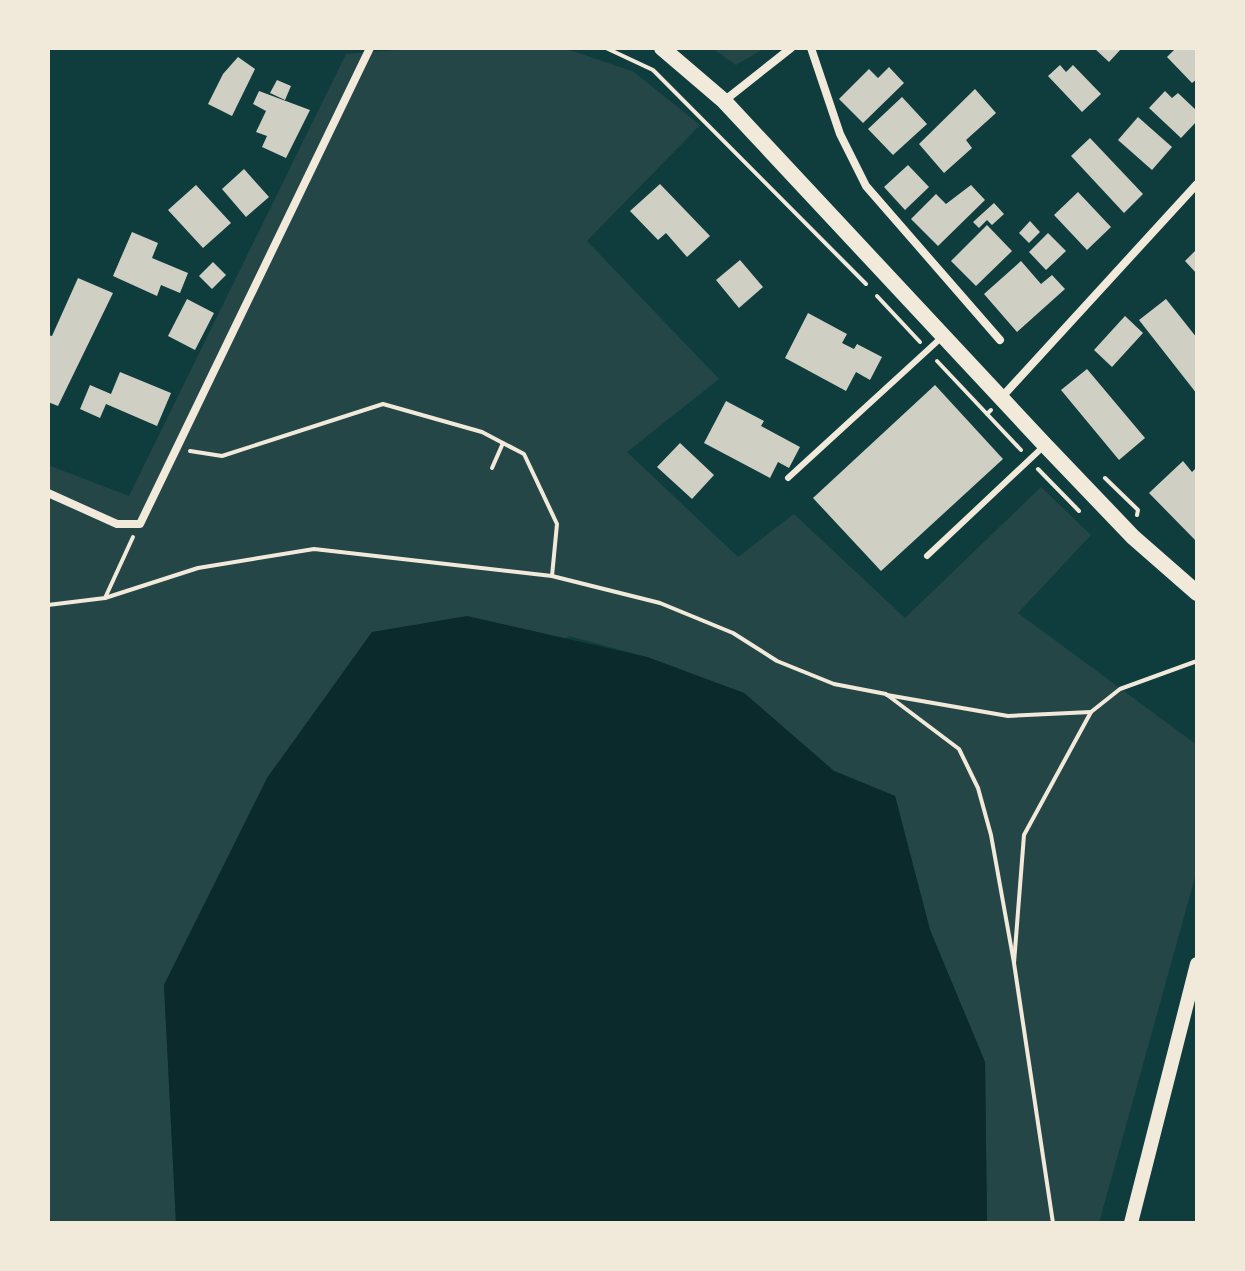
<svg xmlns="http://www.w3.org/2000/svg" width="1245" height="1271" font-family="Cabin,sans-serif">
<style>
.green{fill:#244646}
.water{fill:#0a2a2b}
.building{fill:#cfcfc3}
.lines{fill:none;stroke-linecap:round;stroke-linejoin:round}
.path{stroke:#f1e9da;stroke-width:4}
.service{stroke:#f1e9da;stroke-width:6}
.minor{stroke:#f1e9da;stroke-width:8}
.tertiary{stroke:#f1e9da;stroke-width:14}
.secondary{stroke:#f1e9da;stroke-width:16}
</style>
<rect width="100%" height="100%" fill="#0f3d3e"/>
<!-- green -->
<g class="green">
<path d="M 420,48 L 564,48 L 634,72 L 700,125 L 587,241 L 719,379 L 627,452 L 738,557 L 794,514 L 905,618 L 1041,487 L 1091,535 L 1018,613 L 1197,745 L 1197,870 L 1099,1223 L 987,1223 L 985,1062 L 930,930 L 895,796 L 834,771 L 744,693 L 647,657 L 569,636 L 207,899 L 164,985 L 176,1223 L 48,1223 L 48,465 L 129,496 L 346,54 Z"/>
<path d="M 712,48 L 765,48 L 736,65 Z"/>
</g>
<!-- water -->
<path class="water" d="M 467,616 L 647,657 L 744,693 L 834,771 L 895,796 L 930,930 L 985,1062 L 987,1223 L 176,1223 L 164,985 L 267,778 L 372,632 Z"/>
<!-- building -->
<g class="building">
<path d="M 1094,48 L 1122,48 L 1109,62 Z"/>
<path d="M 1176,48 L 1197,48 L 1197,79 L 1192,83 L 1167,57 Z"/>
<path d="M 238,57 L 255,69 L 232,116 L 208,104 L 223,74 Z"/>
<path d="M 1060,65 L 1066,72 L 1073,65 L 1101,94 L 1082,112 L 1048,76 Z"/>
<path d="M 889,67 L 904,83 L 863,123 L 839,99 L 869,69 L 878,78 Z"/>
<path d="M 277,80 L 291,86 L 285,100 L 270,93 Z"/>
<path d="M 975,89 L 996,113 L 966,140 L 972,148 L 944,173 L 919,144 Z"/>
<path d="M 259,91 L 310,110 L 286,158 L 262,147 L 267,136 L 256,132 L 266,111 L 253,104 Z"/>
<path d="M 1165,91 L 1172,98 L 1178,93 L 1197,111 L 1197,121 L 1181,138 L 1149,108 Z"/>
<path d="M 902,97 L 927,124 L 893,155 L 868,129 Z"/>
<path d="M 1138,117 L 1172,147 L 1152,170 L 1118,140 Z"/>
<path d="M 1090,138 L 1143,194 L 1124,213 L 1071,156 Z"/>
<path d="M 908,165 L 929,187 L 905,210 L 884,187 Z"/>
<path d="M 244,169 L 269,197 L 246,217 L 222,189 Z"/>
<path d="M 660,184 L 710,236 L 687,257 L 666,233 L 658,240 L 630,211 Z"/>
<path d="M 196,185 L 231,223 L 203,248 L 168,210 Z"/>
<path d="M 971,185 L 985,200 L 938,246 L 911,219 L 936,194 L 946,204 Z"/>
<path d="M 1078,192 L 1111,227 L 1087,250 L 1054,215 Z"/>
<path d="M 994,203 L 1004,214 L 992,225 L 987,220 L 979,228 L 973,222 Z"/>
<path d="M 1030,221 L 1040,232 L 1029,243 L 1019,233 Z"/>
<path d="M 987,225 L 1012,251 L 976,286 L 951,261 Z"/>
<path d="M 132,232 L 158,243 L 152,258 L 188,273 L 180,293 L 161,285 L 157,296 L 113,276 Z"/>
<path d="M 1048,233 L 1066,251 L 1046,270 L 1029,252 Z"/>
<path d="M 1197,249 L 1197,274 L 1185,261 Z"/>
<path d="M 740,260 L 763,287 L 739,308 L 716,280 Z"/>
<path d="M 1021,261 L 1041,284 L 1052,275 L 1065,289 L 1017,332 L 984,294 Z"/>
<path d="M 213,262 L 226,275 L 212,289 L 199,276 Z"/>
<path d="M 78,278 L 113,293 L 58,406 L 48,402 L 48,335 L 52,336 Z"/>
<path d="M 187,299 L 214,313 L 195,350 L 168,336 Z"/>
<path d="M 1166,299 L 1197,338 L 1197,394 L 1139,320 Z"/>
<path d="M 808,313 L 847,334 L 842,343 L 854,349 L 857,344 L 882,357 L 870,380 L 856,372 L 846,391 L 785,358 Z"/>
<path d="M 1125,316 L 1143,333 L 1112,367 L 1094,350 Z"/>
<path d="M 1087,369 L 1145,438 L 1119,460 L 1061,390 Z"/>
<path d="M 120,372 L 171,393 L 157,426 L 106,404 L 100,418 L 80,409 L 90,385 L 111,394 Z"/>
<path d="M 935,385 L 1003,459 L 881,571 L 813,498 Z"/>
<path d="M 726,401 L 764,421 L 761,426 L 800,447 L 789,468 L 778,462 L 770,478 L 704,443 Z"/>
<path d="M 680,443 L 714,475 L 692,499 L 657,467 Z"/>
<path d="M 1183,461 L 1192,472 L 1197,467 L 1197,542 L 1149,493 Z"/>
</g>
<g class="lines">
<!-- path -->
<g class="path">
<path d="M 606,48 L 653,70 L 866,284"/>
<path d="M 877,296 L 920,342"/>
<path d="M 937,361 L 987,414 L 991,410"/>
<path d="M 987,414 L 1021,450"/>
<path d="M 190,451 L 222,456 L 383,404 L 482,432 L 524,454 L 557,524 L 552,576"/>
<path d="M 492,468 L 503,443"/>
<path d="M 1038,469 L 1079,511"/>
<path d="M 1105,478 L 1138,510 L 1137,515"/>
<path d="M 105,598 L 133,537"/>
<path d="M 48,605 L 105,598 L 198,568 L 314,549 L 552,576 L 660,603 L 733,633 L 777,661 L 834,684 L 886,694 L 959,749 L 978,788 L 991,835 L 1014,963"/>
<path d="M 887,695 L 1008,716 L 1091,712"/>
<path d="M 1053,1223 L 1014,963 L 1024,835 L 1091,712 L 1120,689 L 1197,661"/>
</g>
<!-- service -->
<g class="service">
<path d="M 788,478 L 942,337"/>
<path d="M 927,556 L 1044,446"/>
</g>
<!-- minor -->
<g class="minor">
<path d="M 811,48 L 840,134 L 866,186 L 1000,340"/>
<path d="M 724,101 L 791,48"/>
<path d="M 1001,398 L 1197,184"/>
<path d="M 48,493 L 117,524 L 140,524 L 370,48"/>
</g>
<!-- tertiary -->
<path class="tertiary" d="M 1131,1223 L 1197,964"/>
<!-- secondary -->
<path class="secondary" d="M 662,48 L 724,101 L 1045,445 L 1133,537 L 1197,593"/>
</g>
<!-- border -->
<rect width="1245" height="1271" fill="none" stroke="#f1e9da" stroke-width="100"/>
</svg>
